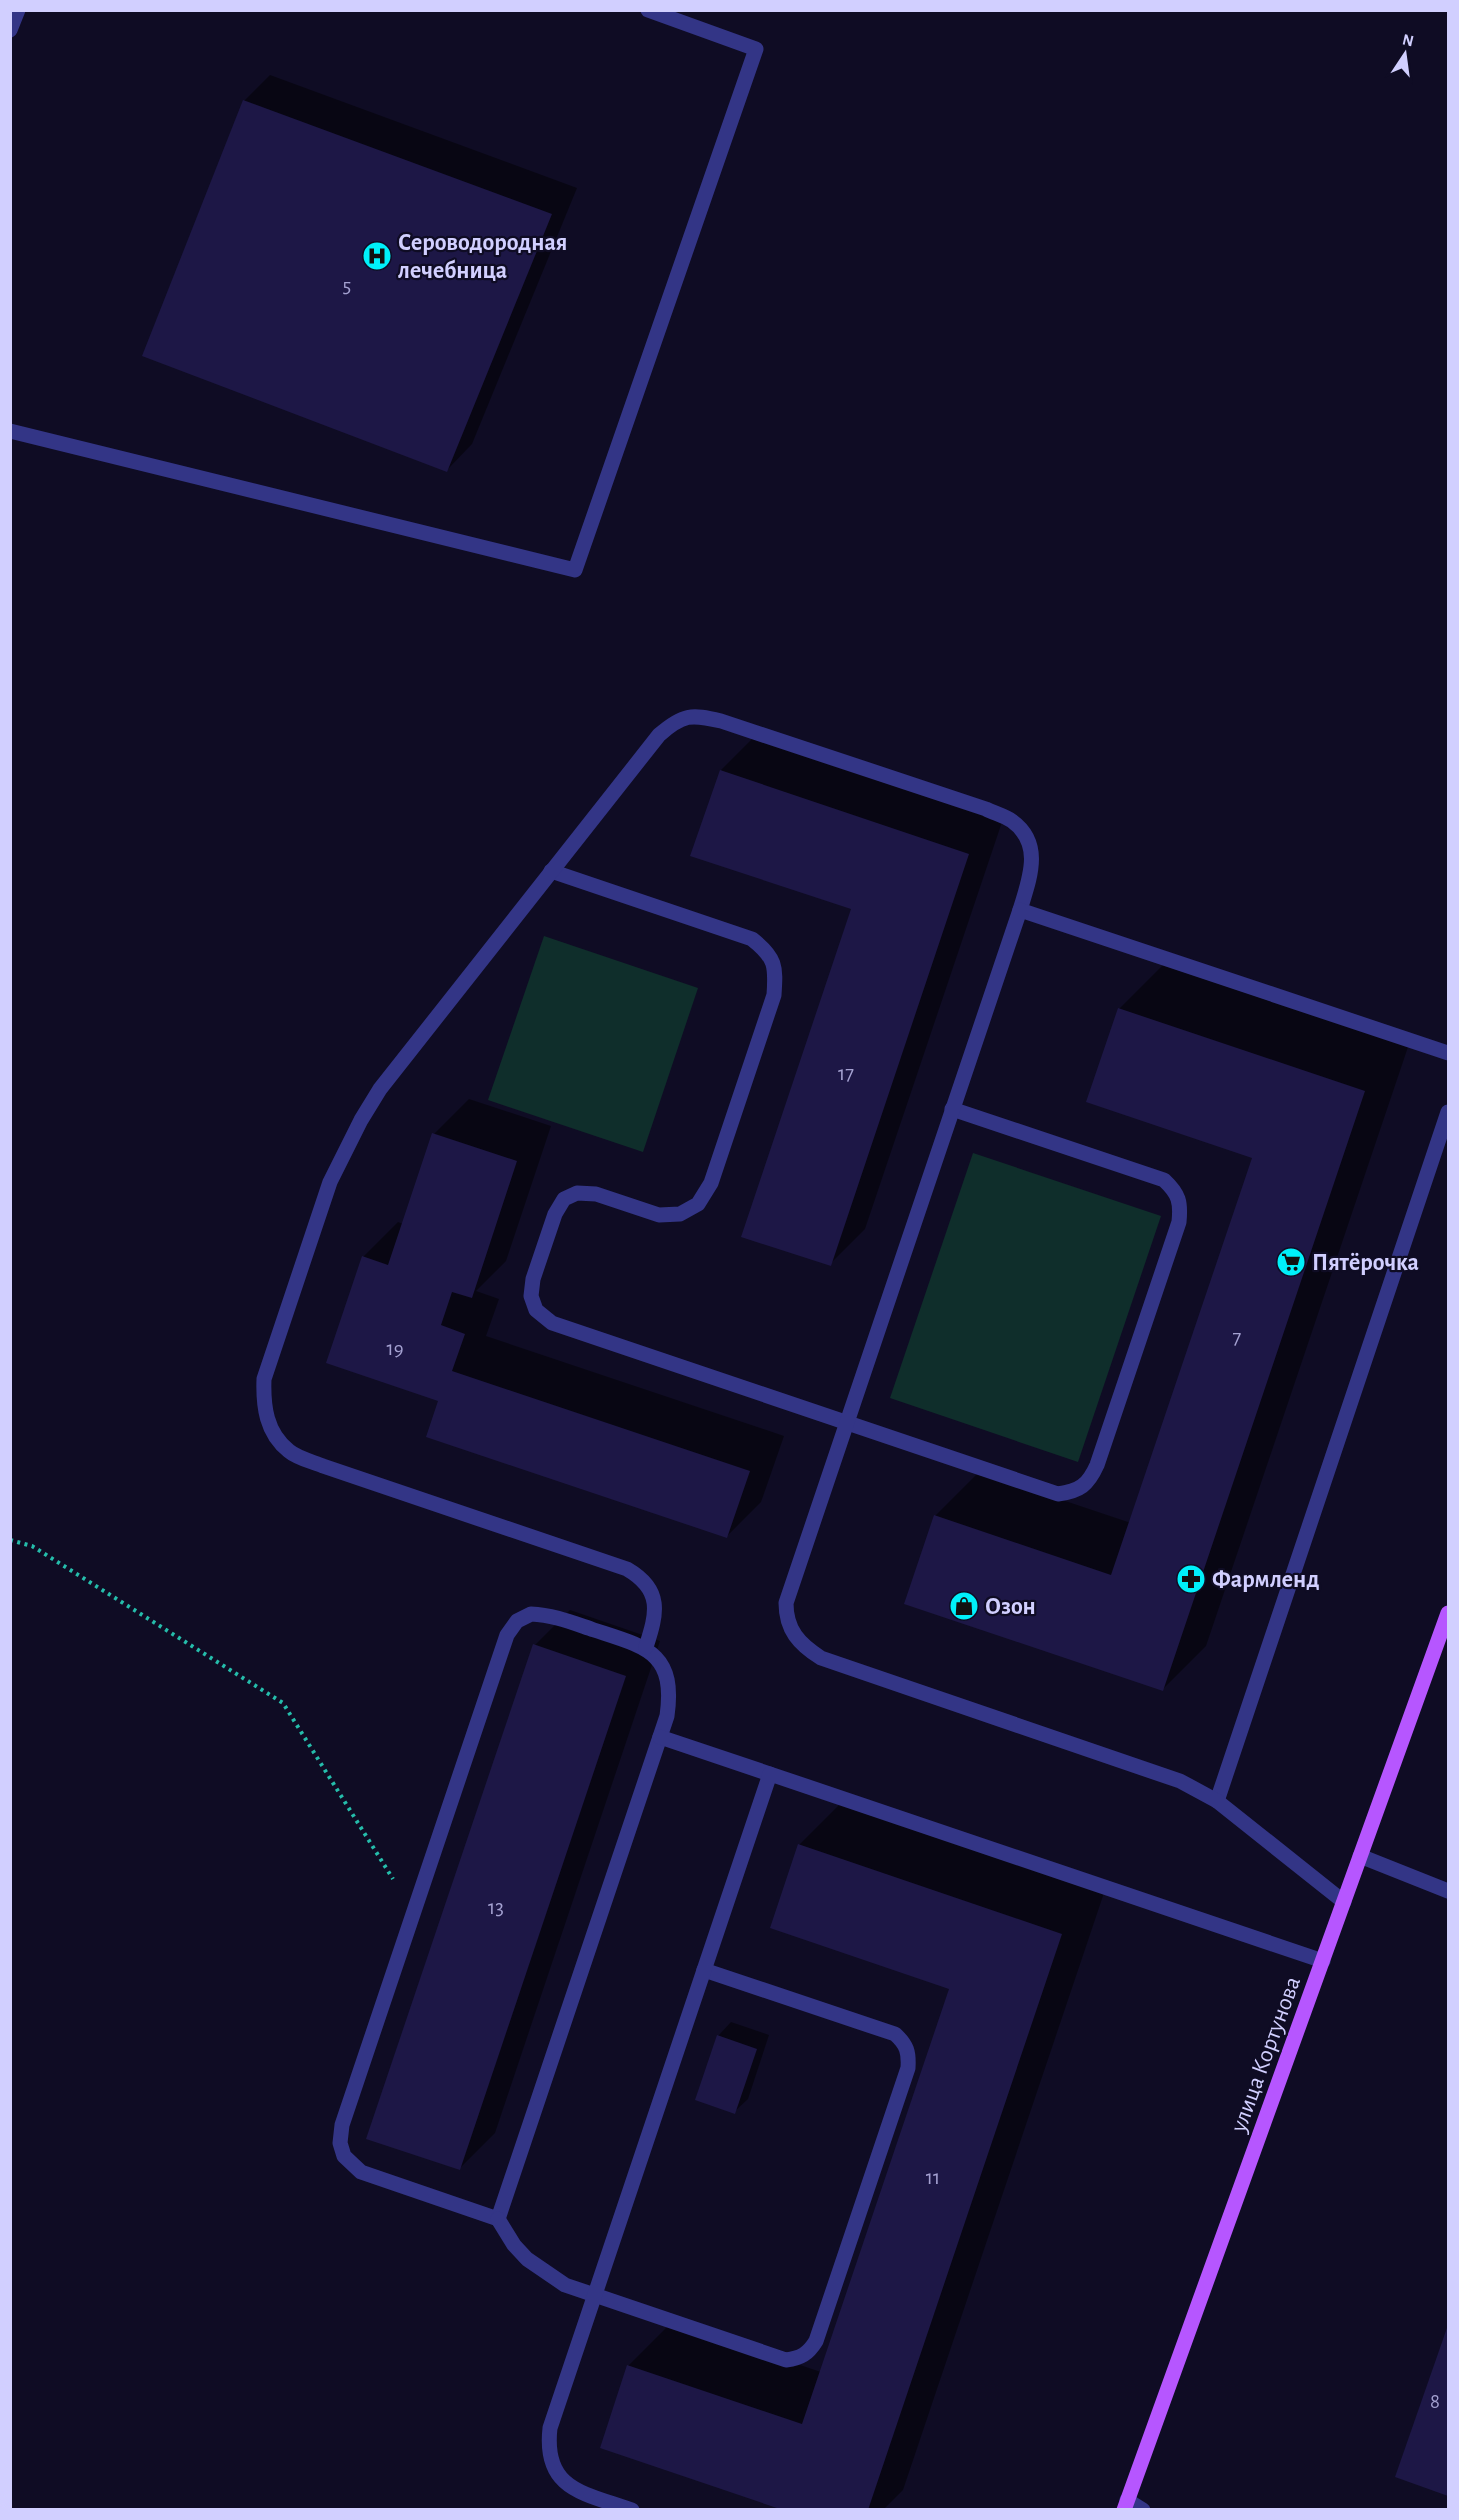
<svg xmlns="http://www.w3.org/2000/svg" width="1459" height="2520" font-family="'Alegreya Sans',sans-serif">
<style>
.green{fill:#0f2e2b}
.shadow{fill:#0007}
.building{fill:#1d1746}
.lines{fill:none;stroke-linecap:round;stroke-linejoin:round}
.path{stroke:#25bdab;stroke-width:4;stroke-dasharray:3 4.5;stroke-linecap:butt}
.minor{stroke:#333586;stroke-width:15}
.major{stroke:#b656ff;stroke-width:15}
.labels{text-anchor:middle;stroke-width:4.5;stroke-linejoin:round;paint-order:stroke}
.number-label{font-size:21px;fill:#a4a1d1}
.poi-label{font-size:24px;font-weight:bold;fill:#d1cfff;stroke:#0f0c24;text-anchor:start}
.street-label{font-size:24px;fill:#d1cfff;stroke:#0f0c24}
</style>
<rect width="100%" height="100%" fill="#0f0c24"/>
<!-- green -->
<g class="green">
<path d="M 544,936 L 698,988 L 643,1152 L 488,1100 Z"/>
<path d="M 973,1153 L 1161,1216 L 1078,1462 L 890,1398 Z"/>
</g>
<!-- shadow -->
<g class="shadow">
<path d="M 270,75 L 577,188 L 472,444 L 447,470 L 244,101 Z"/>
<path d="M 756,735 L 1003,819 L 865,1229 L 830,1264 L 853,908 L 721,770 Z"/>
<path d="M 1163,965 L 1408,1047 L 1206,1646 L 1163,1689 L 935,1516 L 979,1472 L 1131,1523 L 1254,1157 L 1119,1009 Z"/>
<path d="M 469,1099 L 551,1126 L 506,1261 L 476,1291 L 499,1299 L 486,1336 L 784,1436 L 761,1502 L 726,1537 L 440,1400 L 363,1257 L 398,1222 L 403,1224 L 434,1134 Z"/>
<path d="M 570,1610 L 660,1641 L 495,2133 L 460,2168 L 535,1645 Z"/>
<path d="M 843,1801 L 1105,1890 L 903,2490 L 883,2510 L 788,2510 L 628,2366 L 672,2322 L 821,2372 L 951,1988 L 799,1845 Z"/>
<path d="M 731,2022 L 769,2035 L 748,2099 L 734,2112 L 718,2036 Z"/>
<path d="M 1448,2329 L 1448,2495 L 1396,2476 Z"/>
</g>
<!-- building -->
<g class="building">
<path d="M 243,100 L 552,214 L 447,472 L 142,356 Z"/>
<path d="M 720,770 L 969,854 L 831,1266 L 741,1237 L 851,909 L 690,856 Z"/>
<path d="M 1118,1008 L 1365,1091 L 1163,1691 L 904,1604 L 934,1515 L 1111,1575 L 1252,1158 L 1086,1102 Z"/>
<path d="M 432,1133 L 517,1161 L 472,1298 L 452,1292 L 441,1325 L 465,1334 L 452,1371 L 750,1471 L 727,1538 L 426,1437 L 438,1401 L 326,1363 L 362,1256 L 388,1265 Z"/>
<path d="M 533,1644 L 626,1676 L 460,2170 L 366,2139 Z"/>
<path d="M 798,1844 L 1062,1934 L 868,2510 L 783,2510 L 600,2448 L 627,2365 L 802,2424 L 949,1989 L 770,1928 Z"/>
<path d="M 717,2035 L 757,2049 L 735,2114 L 695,2100 Z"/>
<path d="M 1448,2325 L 1448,2496 L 1395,2477 Z"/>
</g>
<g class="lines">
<!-- path -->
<path class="path" d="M 10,1540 L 32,1546 L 283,1703 L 393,1879"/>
<!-- minor -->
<g class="minor">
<path d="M 10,30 L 18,10"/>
<path d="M 10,431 L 575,570 L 756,49 L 648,10"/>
<path d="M 551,871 L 752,939 C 776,958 776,966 774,995 L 711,1183 L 698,1204 L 680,1214 L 659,1215 L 596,1194 L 577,1193 L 564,1199 L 555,1214 L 533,1279 L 531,1296 L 536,1310 L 552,1323 L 1058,1494 C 1080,1491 1088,1485 1097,1465 L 1179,1222 C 1181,1202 1179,1194 1164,1180 L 952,1109"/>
<path d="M 531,1614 C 554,1615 573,1623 594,1630 C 646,1647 676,1652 667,1716 L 498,2219 L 361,2172 L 344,2156 L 340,2143 L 342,2125 L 507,1635 L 517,1621 Z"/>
<path d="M 646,1647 C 657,1613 663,1590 627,1569 L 323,1466 C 313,1462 297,1458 289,1451 C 266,1433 263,1406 264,1379 L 330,1182 L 361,1120 L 380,1089 L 659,735 C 683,714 691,714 721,721 L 986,809 C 994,813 1005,816 1012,821 C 1044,844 1029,880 1020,910"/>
<path d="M 660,1737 L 770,1774"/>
<path d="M 1217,1801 L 1448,1112"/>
<path d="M 1360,1856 L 1448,1891"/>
<path d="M 1344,1902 L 1217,1801 L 1180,1781 L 821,1658 C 799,1644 786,1630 786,1603 L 1020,910 L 1448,1053"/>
<path d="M 498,2219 L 514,2245 L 527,2259 L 565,2285 L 786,2360 C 801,2358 808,2354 816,2341 L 908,2068 C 909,2052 907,2045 895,2034 L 704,1970"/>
<path d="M 1127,2500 L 1143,2510"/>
<path d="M 632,2510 C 584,2493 543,2490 550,2428 L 770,1774 L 1323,1961"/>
</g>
<!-- major -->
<path class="major" d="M 1124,2510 L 1448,1613"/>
</g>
<!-- icons -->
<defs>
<g id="hospital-disc" transform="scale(1.5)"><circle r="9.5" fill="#00f0fa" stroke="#0f0c24"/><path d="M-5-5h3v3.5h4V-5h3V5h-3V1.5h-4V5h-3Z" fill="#111"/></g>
<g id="supermarket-disc" transform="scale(1.5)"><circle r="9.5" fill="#00f0fa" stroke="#0f0c24"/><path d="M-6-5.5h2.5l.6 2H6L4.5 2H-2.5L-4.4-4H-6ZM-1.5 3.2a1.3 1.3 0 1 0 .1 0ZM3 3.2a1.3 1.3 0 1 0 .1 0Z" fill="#111"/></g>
<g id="pharmacy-disc" transform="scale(1.5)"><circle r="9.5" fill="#00f0fa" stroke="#0f0c24"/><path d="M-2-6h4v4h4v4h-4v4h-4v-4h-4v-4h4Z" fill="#111"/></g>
<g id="shop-disc" transform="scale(1.5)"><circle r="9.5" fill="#00f0fa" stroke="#0f0c24"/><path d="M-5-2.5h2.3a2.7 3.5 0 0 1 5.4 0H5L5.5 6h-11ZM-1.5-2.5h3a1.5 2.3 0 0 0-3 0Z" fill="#111"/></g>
</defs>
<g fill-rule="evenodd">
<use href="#hospital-disc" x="377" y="256"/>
<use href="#supermarket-disc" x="1291" y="1262"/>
<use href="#pharmacy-disc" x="1191" y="1579"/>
<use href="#shop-disc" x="964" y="1606"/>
</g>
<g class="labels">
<!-- number labels -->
<g class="number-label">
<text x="347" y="292">5</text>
<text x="846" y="1080">17</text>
<text x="1237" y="1344">7</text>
<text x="395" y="1355">19</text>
<text x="496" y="1914">13</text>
<text x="933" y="2184">11</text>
<text x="1435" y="2408">8</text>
</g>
<!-- poi labels -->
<g class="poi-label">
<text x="398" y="250">Сероводородная<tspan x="398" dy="28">лечебница</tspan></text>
<text x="1312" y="1270">Пятёрочка</text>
<text x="1212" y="1587">Фармленд</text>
<text x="985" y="1614">Озон</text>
</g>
<!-- street labels -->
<g class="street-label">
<text transform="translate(1265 2054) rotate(-70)" y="8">улица Кортунова</text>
</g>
</g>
<!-- border -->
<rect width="1459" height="2520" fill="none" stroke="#d1cfff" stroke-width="24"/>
<!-- north arrow -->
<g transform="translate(1405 54) rotate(13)" stroke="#0f0c24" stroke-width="4.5" paint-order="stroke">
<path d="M0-4.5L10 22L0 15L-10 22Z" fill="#d1cfff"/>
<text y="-9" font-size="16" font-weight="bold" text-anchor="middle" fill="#d1cfff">N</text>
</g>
</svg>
